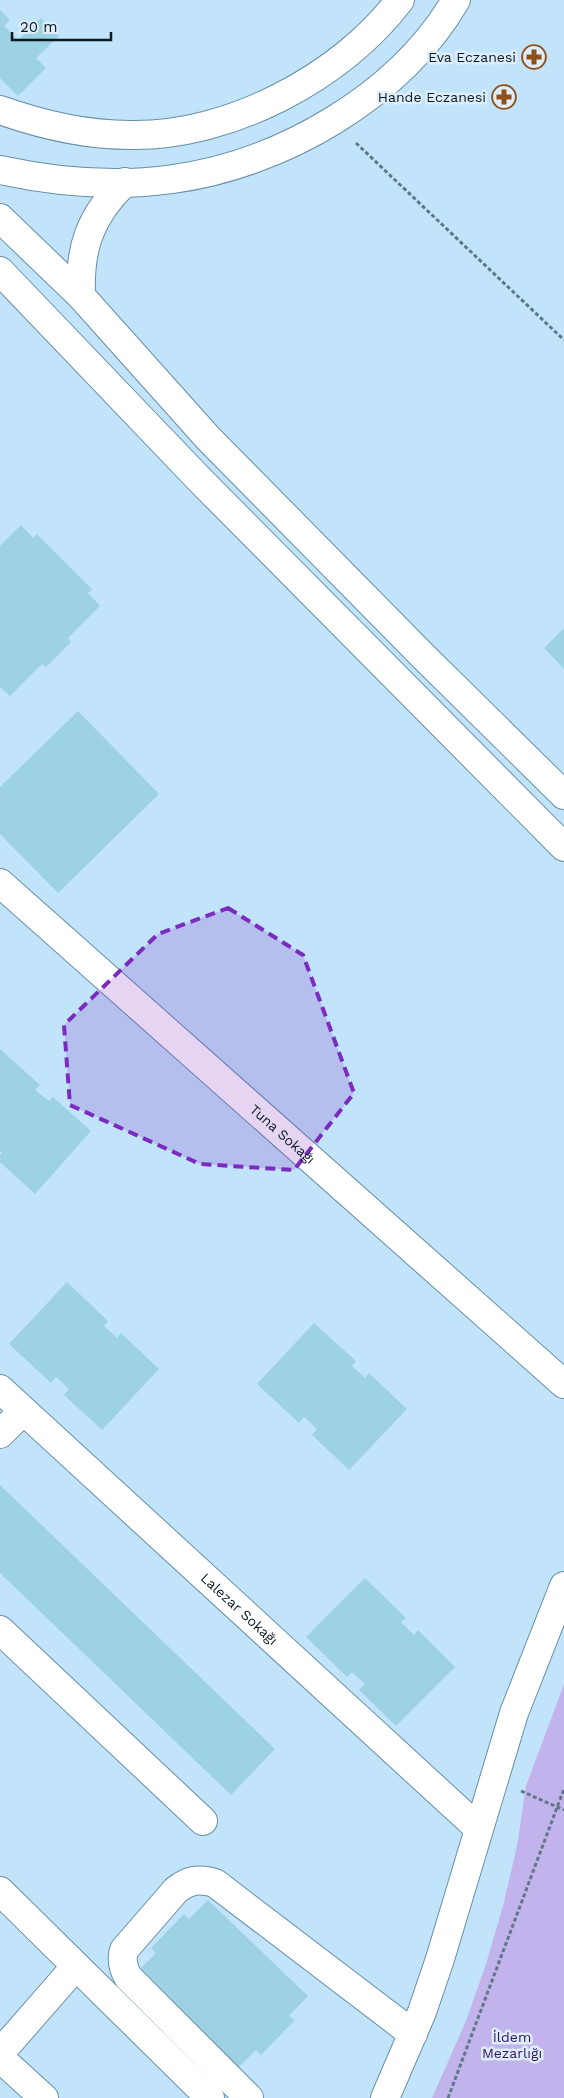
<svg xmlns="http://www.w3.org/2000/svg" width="564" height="2098" font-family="'Work Sans',sans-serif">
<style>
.green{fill:#c3b3ec}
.building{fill:#9dd2e2}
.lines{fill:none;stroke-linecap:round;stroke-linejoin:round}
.minor-casing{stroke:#668ea8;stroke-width:30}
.path{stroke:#5f7787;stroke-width:3;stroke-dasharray:4 2.5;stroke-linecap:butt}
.minor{stroke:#fff;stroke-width:28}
.marked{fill:#7b2cbf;fill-opacity:0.2;stroke:#7b2cbf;stroke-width:4;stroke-dasharray:10 6;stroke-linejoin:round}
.labels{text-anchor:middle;stroke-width:5;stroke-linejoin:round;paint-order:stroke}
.poi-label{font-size:14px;fill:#0a1a24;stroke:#ddeefa;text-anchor:end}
.street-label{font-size:14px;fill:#0a1a24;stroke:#ddeefa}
.park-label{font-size:14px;fill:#33135e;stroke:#ddeefa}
</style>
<rect width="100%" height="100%" fill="#c2e4fb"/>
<!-- green -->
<path class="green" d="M 564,1684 L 564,2098 L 432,2098 L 466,2021 L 486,1964 L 503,1906 L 517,1846 L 526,1786 Z"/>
<!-- building -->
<g class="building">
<path d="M 0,10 L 10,20 L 4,26 L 18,40 L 41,18 L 59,36 L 36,58 L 46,68 L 18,96 L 0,78 Z"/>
<path d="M 21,525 L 33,538 L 37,534 L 92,589 L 88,593 L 100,606 L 68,638 L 71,642 L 46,667 L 42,664 L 10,696 L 0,687 L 0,546 Z"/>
<path d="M 564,628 L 564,669 L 544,648 Z"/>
<path d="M 78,711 L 159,794 L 58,893 L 0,834 L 0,787 Z"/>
<path d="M 0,1049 L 40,1085 L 35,1090 L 49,1101 L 53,1097 L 91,1131 L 35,1194 L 0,1162 L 0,1155 L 2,1153 L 0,1151 Z"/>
<path d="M 67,1282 L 108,1321 L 104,1326 L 117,1338 L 121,1333 L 159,1369 L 102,1430 L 64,1395 L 69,1389 L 56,1377 L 51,1383 L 9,1344 Z"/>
<path d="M 314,1323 L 356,1361 L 352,1366 L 365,1378 L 369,1373 L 407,1409 L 349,1470 L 312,1435 L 317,1429 L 304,1417 L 299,1423 L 257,1384 Z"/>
<path d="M 0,1485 L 275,1749 L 231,1795 L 0,1573 Z"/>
<path d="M 365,1578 L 406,1618 L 401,1622 L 414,1635 L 418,1630 L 455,1667 L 396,1726 L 359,1690 L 365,1684 L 352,1672 L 347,1677 L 306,1637 Z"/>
<path d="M 208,1900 L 308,1996 L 289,2016 L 295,2020 L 261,2055 L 256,2050 L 237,2069 L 137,1972 L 156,1953 L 151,1948 L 184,1914 L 189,1919 Z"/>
</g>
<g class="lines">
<!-- minor casing -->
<g class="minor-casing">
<g id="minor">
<path d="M 0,110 C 42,125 85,135 130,135 C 228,137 341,78 400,0"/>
<path d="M 0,170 C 55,182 117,187 173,179 C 282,164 400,96 456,0"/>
<path d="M 0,218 L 81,296 L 208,438 L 423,656 L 564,795"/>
<path d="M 0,271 L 199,479 L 564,847"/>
<path d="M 81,296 C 79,248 90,216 125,182"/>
<path id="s1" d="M 0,883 L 564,1384"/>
<path id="s2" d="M 0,1389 L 478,1828"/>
<path d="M 0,1434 L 23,1411"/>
<path d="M 0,1630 L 203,1821"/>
<path d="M 0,1891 L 210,2098"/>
<path d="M 0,2053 L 76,1966"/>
<path d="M 0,2058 L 44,2098"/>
<path d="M 249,2098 L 128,1977 C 123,1968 121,1960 124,1950 L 176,1890 C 189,1880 199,1878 215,1883 L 413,2034"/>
<path d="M 385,2098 L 422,2012 L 440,1959 L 514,1713 L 564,1586"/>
</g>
</g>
<!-- path -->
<g class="path">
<path d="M 356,143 L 564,340"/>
<path d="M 521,1791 L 564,1810"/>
<path d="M 448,2098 L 564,1789"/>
</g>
<!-- minor -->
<use href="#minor" class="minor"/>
</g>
<!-- marked area -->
<path class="marked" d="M 228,908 L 303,955 L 354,1093 L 294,1170 L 200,1164 L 70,1105 L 64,1025 L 158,934 Z"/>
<!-- icons -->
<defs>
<g id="pharmacy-ring" transform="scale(1.25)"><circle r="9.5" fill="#ddeefa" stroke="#8f5017" stroke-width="1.5"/><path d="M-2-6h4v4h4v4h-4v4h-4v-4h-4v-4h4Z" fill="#8f5017"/></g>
</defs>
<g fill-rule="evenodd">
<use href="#pharmacy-ring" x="534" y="57"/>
<use href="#pharmacy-ring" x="504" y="97"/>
</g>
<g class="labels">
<!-- poi labels -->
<g class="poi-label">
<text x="516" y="62">Eva Eczanesi</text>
<text x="486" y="102">Hande Eczanesi</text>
</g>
<!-- street labels -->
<g class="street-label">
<text dy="5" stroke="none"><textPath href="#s1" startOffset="378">Tuna Sokağı</textPath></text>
<text dy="5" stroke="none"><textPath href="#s2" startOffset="325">Lalezar Sokağı</textPath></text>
</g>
<!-- park labels -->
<g class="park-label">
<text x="512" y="2042">İldem<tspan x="512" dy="16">Mezarlığı</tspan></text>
</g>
</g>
<!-- scale -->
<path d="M12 32v8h99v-8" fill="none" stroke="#0a1a24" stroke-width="2.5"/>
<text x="20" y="32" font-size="15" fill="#0a1a24" stroke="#ddeefa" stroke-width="4" paint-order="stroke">20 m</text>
</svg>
